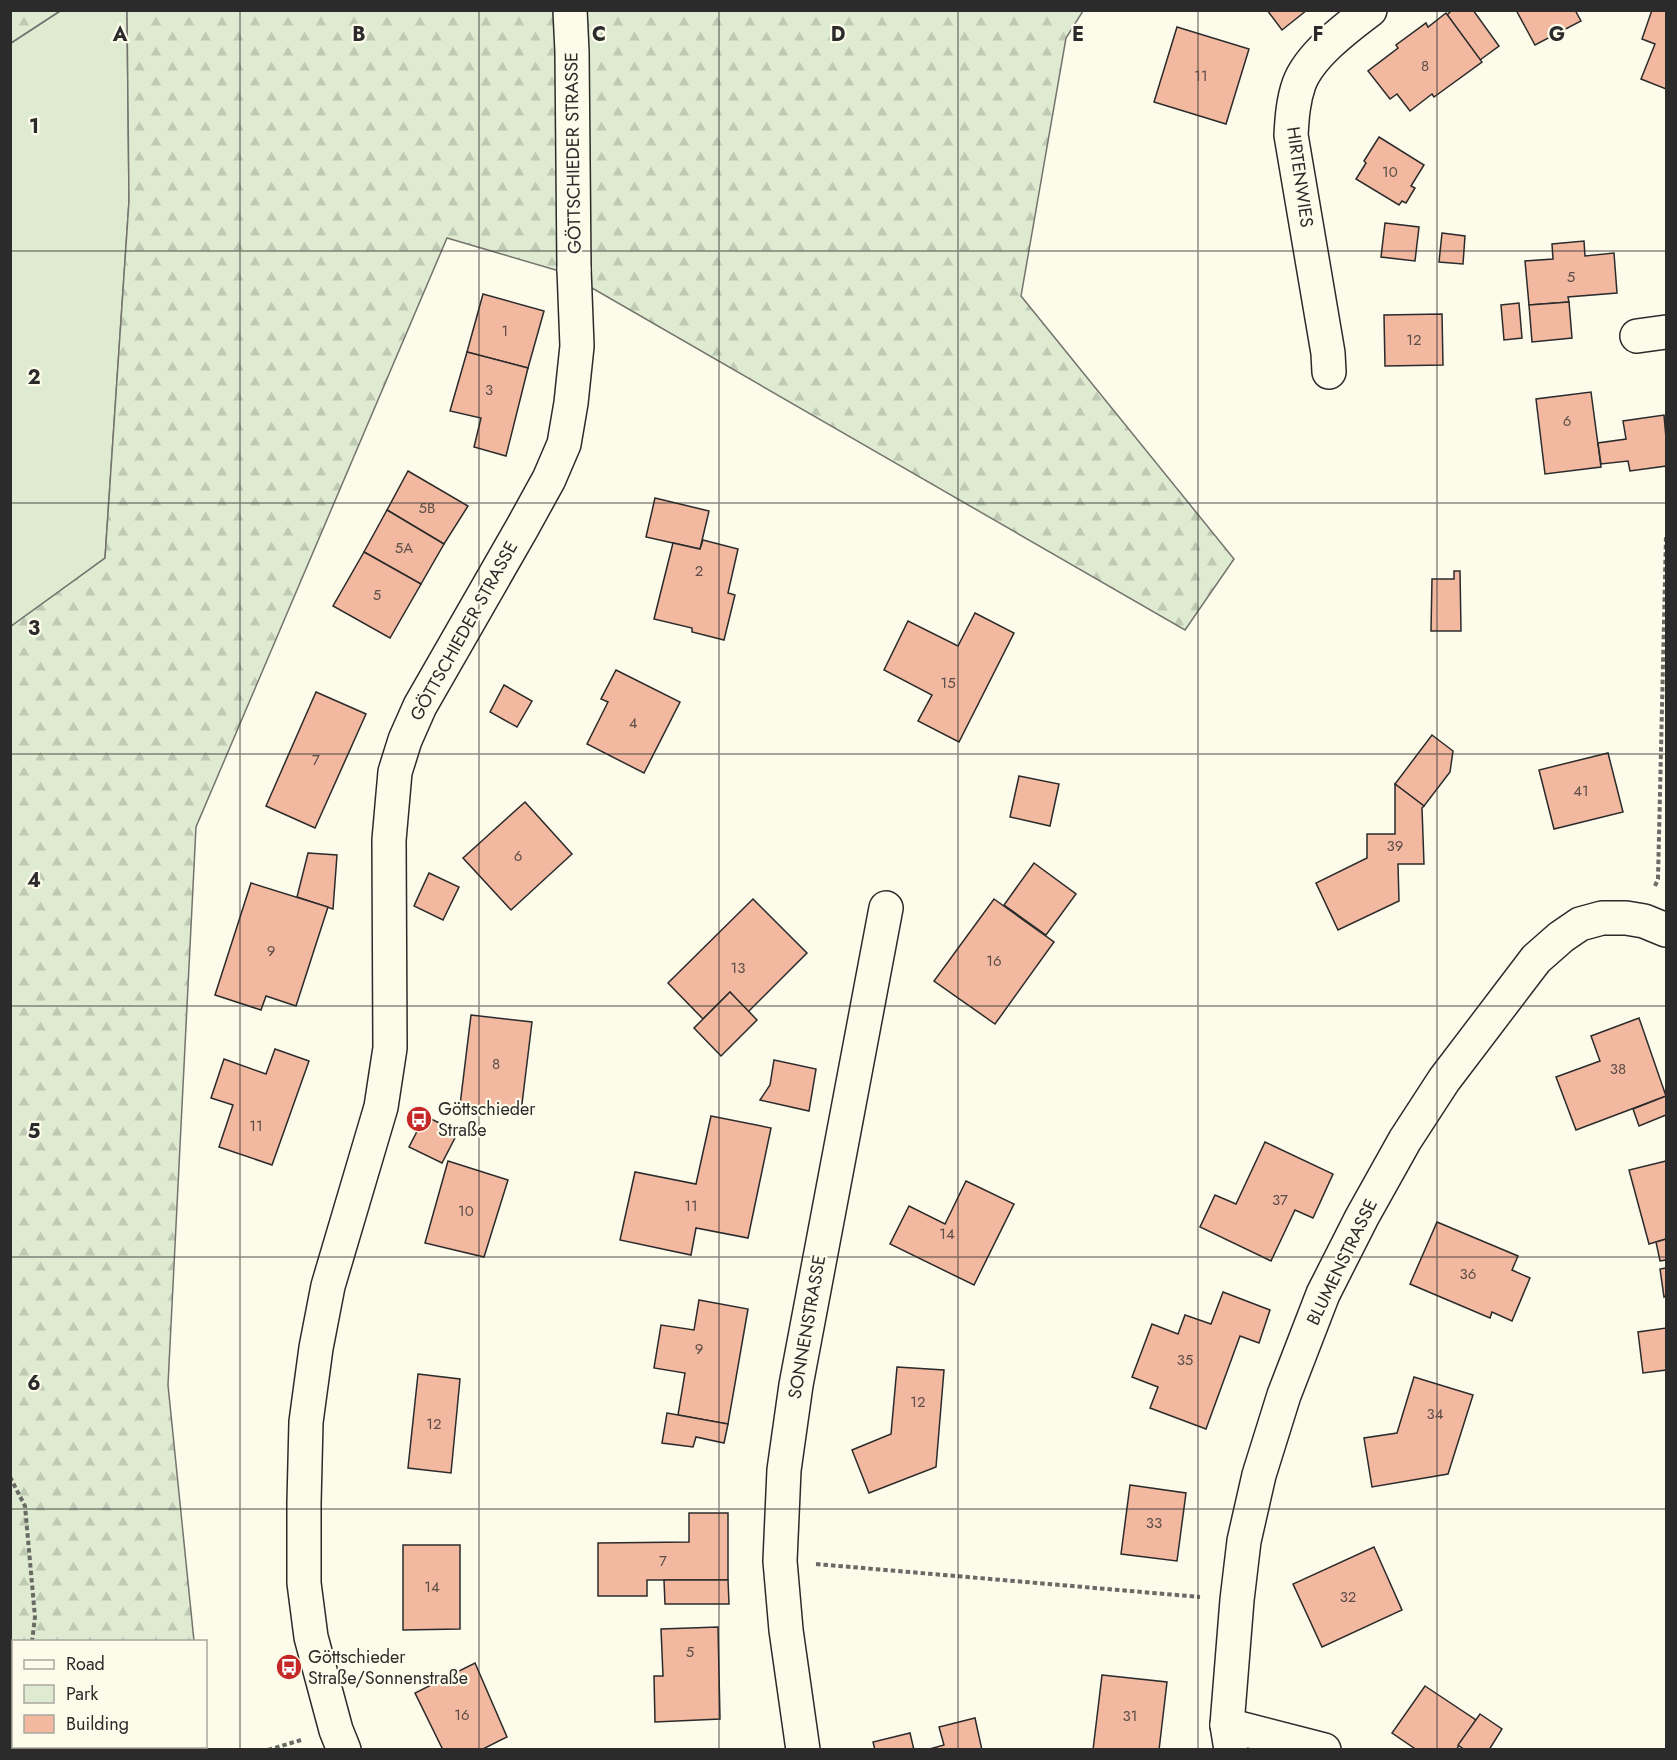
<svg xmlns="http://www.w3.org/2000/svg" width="1677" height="1760" font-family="Jost,sans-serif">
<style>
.green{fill:#deebd1;stroke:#74746e;stroke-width:1.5}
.forest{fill:url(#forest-firs);stroke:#74746e;stroke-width:1.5}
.building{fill:#f2b8a0;stroke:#2b2b2b;stroke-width:1.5}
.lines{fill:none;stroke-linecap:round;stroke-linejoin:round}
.minor-casing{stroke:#2b2b2b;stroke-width:36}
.tertiary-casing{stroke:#2b2b2b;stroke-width:36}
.path{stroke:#6a6964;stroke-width:4;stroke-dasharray:4.5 3;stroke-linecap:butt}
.minor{stroke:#fdfbea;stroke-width:33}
.tertiary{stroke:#fdfbea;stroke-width:33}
.grid{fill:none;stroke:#2b2b2b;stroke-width:1.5;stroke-opacity:0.55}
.labels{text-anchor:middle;stroke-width:4.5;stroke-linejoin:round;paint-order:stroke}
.number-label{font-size:15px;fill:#5d4e48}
.street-label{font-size:18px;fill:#2b2b2b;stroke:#fdfbea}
.poi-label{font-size:18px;fill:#2b2b2b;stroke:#fdfbea;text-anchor:start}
.grid-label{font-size:20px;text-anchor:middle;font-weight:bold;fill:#2b2b2b;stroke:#fdfbea;stroke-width:4.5;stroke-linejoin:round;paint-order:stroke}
</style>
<defs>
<pattern id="forest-firs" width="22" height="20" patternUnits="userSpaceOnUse" patternTransform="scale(1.5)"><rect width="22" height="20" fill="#deebd1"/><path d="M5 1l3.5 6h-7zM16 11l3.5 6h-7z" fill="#bfcab4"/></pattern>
</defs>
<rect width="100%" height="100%" fill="#fdfbea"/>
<!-- green -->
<path class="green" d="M 60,11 L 127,11 L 129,201 L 105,558 L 11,627 L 11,43 Z"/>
<!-- forest -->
<g class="forest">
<path d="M 11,10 L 60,10 L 60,11 L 11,43 Z"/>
<path d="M 127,11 L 1083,11 L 1066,38 L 1021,296 L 1234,559 L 1185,630 L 566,273 L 447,238 L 196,827 L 168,1385 L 194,1641 L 14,1642 L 14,1746 L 205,1746 L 205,1749 L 11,1749 L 10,627 L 105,558 L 129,201 Z"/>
</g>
<!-- building -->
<g class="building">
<path d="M 1267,10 L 1307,10 L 1282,30 Z"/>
<path d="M 1452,10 L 1473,10 L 1499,46 L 1480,60 L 1447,15 Z"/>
<path d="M 1516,10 L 1575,10 L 1581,21 L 1535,45 Z"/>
<path d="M 1652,10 L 1666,10 L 1666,89 L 1641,79 L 1655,44 L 1642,39 Z"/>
<path d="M 1446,13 L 1482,62 L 1434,97 L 1432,94 L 1410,111 L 1397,94 L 1390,99 L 1368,71 L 1398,48 L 1396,45 L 1426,23 L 1428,27 Z"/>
<path d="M 1177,27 L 1249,49 L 1226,124 L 1154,102 Z"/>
<path d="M 1379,137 L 1424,165 L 1411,186 L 1415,188 L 1406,203 L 1402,201 L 1399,205 L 1356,179 L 1366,163 L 1364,161 Z"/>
<path d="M 1385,223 L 1419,227 L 1415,261 L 1381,257 Z"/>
<path d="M 1442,233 L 1465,236 L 1463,264 L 1439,262 Z"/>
<path d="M 1584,241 L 1585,256 L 1614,253 L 1617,293 L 1568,297 L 1569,302 L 1529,305 L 1525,261 L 1553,259 L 1552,244 Z"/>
<path d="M 483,294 L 544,311 L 528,368 L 467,352 Z"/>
<path d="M 1569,302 L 1572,338 L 1532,342 L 1529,305 Z"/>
<path d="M 1519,303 L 1522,338 L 1504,340 L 1501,305 Z"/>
<path d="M 1442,314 L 1443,365 L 1385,366 L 1384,315 Z"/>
<path d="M 467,352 L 528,368 L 506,456 L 474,447 L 481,418 L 450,411 Z"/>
<path d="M 1591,392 L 1601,467 L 1545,474 L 1536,399 Z"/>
<path d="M 1664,415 L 1666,438 L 1666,466 L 1630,471 L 1628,461 L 1601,464 L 1598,443 L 1626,439 L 1623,421 Z"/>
<path d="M 408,471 L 468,506 L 444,544 L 387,510 Z"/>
<path d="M 655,498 L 709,511 L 700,549 L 646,537 Z"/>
<path d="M 387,510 L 444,544 L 421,584 L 364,552 Z"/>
<path d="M 703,540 L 738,549 L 728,593 L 735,595 L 724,640 L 692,632 L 692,628 L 654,619 L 673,543 L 700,549 Z"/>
<path d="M 364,552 L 421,584 L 390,638 L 333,606 Z"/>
<path d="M 1454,571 L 1460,571 L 1461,631 L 1431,631 L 1432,579 L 1454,579 Z"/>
<path d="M 975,613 L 1014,633 L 959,742 L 918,721 L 932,695 L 884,670 L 908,621 L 958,646 Z"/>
<path d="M 616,670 L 680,702 L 644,773 L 587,744 L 608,702 L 601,699 Z"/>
<path d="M 504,685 L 532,701 L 517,727 L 490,712 Z"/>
<path d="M 316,692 L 366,714 L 315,828 L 266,806 Z"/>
<path d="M 1432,735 L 1453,751 L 1450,772 L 1424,806 L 1395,784 Z"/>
<path d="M 1608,753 L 1623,812 L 1554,829 L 1539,770 Z"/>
<path d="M 1019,776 L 1059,784 L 1050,826 L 1010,817 Z"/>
<path d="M 1395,784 L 1424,806 L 1422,808 L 1424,864 L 1398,864 L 1399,901 L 1338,930 L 1316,883 L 1367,858 L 1367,834 L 1395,834 Z"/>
<path d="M 525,802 L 572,854 L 511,910 L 463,858 Z"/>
<path d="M 308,853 L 337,855 L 333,909 L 297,897 Z"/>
<path d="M 1034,863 L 1076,894 L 1046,935 L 1004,905 Z"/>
<path d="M 429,873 L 459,887 L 443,920 L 414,906 Z"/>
<path d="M 251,883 L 328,907 L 296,1006 L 266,996 L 261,1010 L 215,995 Z"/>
<path d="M 753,899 L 807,953 L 748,1012 L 730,992 L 703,1019 L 668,983 Z"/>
<path d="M 994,899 L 1054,942 L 995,1024 L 934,981 Z"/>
<path d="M 730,992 L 757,1020 L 721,1056 L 694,1028 Z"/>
<path d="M 471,1015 L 532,1022 L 521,1112 L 460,1105 Z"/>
<path d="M 1639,1018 L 1666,1096 L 1576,1130 L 1556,1077 L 1600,1061 L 1591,1036 Z"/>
<path d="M 275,1049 L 309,1061 L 272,1165 L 219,1147 L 233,1105 L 211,1098 L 224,1059 L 266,1074 Z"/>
<path d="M 774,1060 L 816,1069 L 809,1111 L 760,1100 L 770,1085 Z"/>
<path d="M 1666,1096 L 1666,1115 L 1639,1126 L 1633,1109 Z"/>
<path d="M 425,1116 L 458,1132 L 442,1163 L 409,1147 Z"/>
<path d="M 711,1116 L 771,1128 L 748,1238 L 696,1228 L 691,1255 L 620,1240 L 635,1172 L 696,1184 Z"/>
<path d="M 1265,1142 L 1333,1174 L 1313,1218 L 1295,1210 L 1271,1261 L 1200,1227 L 1215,1195 L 1236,1204 Z"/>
<path d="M 448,1161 L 508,1180 L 484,1257 L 425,1243 Z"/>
<path d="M 1666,1161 L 1666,1239 L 1649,1244 L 1629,1170 Z"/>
<path d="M 966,1181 L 1014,1204 L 974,1285 L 890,1244 L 909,1206 L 945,1224 Z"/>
<path d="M 1437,1222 L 1518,1256 L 1512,1270 L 1530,1278 L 1512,1321 L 1492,1312 L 1490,1318 L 1410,1284 Z"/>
<path d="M 1666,1239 L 1666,1260 L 1660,1261 L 1656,1242 Z"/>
<path d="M 1666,1268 L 1666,1296 L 1664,1297 L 1660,1269 Z"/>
<path d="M 1223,1292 L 1270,1310 L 1259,1343 L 1240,1336 L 1206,1429 L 1150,1408 L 1158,1387 L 1132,1377 L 1152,1324 L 1178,1334 L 1185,1315 L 1211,1324 Z"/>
<path d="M 699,1300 L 748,1309 L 728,1424 L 678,1415 L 685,1373 L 654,1368 L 661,1325 L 694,1330 Z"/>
<path d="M 1666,1328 L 1666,1370 L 1643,1373 L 1638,1332 Z"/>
<path d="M 897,1367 L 944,1370 L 936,1467 L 869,1493 L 852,1450 L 891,1434 Z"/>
<path d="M 418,1374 L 460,1379 L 451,1473 L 408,1468 Z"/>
<path d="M 1414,1377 L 1473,1395 L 1448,1474 L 1372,1487 L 1364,1438 L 1397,1433 Z"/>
<path d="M 667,1413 L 728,1424 L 724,1443 L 696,1437 L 693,1447 L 662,1443 Z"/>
<path d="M 1130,1485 L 1186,1493 L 1177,1561 L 1121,1554 Z"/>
<path d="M 689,1513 L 728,1513 L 728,1580 L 647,1580 L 647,1596 L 598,1596 L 598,1543 L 689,1542 Z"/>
<path d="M 403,1545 L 460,1545 L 460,1629 L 403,1630 Z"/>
<path d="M 1374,1547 L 1402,1610 L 1322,1647 L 1293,1584 Z"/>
<path d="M 664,1580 L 728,1580 L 729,1604 L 665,1604 Z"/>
<path d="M 718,1627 L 720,1719 L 655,1722 L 654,1676 L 663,1676 L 661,1629 Z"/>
<path d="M 475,1663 L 507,1737 L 481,1750 L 443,1750 L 415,1693 Z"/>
<path d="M 1102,1675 L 1167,1682 L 1159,1750 L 1093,1750 Z"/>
<path d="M 1425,1686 L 1476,1720 L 1456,1750 L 1417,1750 L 1392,1733 Z"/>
<path d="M 1480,1714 L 1502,1729 L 1489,1750 L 1465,1750 L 1458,1745 Z"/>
<path d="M 975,1718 L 982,1750 L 926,1750 L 944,1745 L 939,1727 Z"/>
<path d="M 910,1733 L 914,1750 L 875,1750 L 873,1742 Z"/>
</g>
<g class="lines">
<!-- minor casing -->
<g class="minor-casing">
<g id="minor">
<path d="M 1637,336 L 1666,332"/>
<path d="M 1329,372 L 1328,353 L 1291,135 C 1292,118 1293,101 1299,84 C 1309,56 1346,28 1370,10"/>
<path d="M 1227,1725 L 1324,1750"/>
<path d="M 344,1750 L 336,1730 L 311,1637 L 304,1583 L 304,1503 L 306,1422 L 316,1348 L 328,1286 L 381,1107 L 390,1048 L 389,840 L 395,772 L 405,740 L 420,706 L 522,528 L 549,479 L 564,444 L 571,403 L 577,346 L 574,269"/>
<path d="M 803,1750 L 786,1630 L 780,1561 L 784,1470 L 796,1385 L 886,908"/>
<path d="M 1231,1750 L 1227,1725 L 1237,1600 L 1244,1541 L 1259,1475 L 1284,1395 L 1323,1294 L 1362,1217 L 1405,1140 L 1444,1080 L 1536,959 L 1561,937 L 1580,924 L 1602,918 L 1626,918 L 1644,921 L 1666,930"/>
</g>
</g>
<!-- tertiary casing -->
<g class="tertiary-casing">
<path id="tertiary" d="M 570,10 L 572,52 L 574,269"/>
</g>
<!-- path -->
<g class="path">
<path d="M 1655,886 L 1658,879 L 1666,536"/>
<path d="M 10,1477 L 25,1506 L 35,1617 L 32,1642"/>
<path d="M 816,1564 L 1200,1597"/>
<path d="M 20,1750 L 20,1746"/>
<path d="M 268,1750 L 301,1740"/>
</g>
<!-- minor -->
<use href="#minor" class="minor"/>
<!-- tertiary -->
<use href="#tertiary" class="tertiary"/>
</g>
<!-- grid -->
<path class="grid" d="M 240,10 L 240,1750M 479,10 L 479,1750M 719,10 L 719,1750M 958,10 L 958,1750M 1198,10 L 1198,1750M 1437,10 L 1437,1750M 10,251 L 1666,251M 10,503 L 1666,503M 10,754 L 1666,754M 10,1006 L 1666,1006M 10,1257 L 1666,1257M 10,1509 L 1666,1509"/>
<!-- icons -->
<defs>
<g id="bus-disc" transform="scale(1.35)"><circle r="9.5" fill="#c62828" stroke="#fdfbea"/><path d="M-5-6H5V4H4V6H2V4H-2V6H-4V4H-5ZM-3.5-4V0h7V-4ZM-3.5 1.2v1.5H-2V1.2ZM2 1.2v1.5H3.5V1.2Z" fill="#fff"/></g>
</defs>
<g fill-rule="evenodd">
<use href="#bus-disc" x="419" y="1119"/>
<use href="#bus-disc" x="289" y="1667"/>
</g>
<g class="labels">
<!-- number labels -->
<g class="number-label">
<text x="1425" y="71">8</text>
<text x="1201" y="81">11</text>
<text x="1390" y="177">10</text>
<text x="1571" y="282">5</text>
<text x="505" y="336">1</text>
<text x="1414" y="345">12</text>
<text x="489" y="395">3</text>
<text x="1567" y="426">6</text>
<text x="427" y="513">5B</text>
<text x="404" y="553">5A</text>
<text x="699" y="576">2</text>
<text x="377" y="600">5</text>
<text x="948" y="688">15</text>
<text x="633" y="728">4</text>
<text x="316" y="765">7</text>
<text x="1581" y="796">41</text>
<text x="1395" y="851">39</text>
<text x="518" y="861">6</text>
<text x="271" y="956">9</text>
<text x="994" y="966">16</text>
<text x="738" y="973">13</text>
<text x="496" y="1069">8</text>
<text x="1618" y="1074">38</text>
<text x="256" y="1131">11</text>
<text x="1280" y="1205">37</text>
<text x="691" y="1211">11</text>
<text x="466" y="1216">10</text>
<text x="947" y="1239">14</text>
<text x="1468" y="1279">36</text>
<text x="699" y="1354">9</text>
<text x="1185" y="1365">35</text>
<text x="918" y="1407">12</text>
<text x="1435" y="1419">34</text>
<text x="434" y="1429">12</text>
<text x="1154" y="1528">33</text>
<text x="663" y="1566">7</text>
<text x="432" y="1592">14</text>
<text x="1348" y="1602">32</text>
<text x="690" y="1657">5</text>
<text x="462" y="1720">16</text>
<text x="1130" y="1721">31</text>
</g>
<!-- street labels -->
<g class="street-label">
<text transform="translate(573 153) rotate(-91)" y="6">GÖTTSCHIEDER STRASSE</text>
<text transform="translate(1300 177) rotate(82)" y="6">HIRTENWIES</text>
<text transform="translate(464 631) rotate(-61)" y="6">GÖTTSCHIEDER STRASSE</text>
<text transform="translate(1342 1262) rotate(-64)" y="6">BLUMENSTRASSE</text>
<text transform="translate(807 1327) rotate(-80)" y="6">SONNENSTRASSE</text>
</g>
<!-- poi labels -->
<g class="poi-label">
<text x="438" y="1115">Göttschieder<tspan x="438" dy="21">Straße</tspan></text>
<text x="308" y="1663">Göttschieder<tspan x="308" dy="21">Straße/Sonnenstraße</tspan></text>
</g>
</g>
<g class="grid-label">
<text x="120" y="41">A</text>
<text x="359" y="41">B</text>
<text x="599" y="41">C</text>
<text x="838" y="41">D</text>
<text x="1078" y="41">E</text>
<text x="1318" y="41">F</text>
<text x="1557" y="41">G</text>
<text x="34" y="133">1</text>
<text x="34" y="384">2</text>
<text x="34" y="635">3</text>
<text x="34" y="887">4</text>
<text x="34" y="1138">5</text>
<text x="34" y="1390">6</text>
</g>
<!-- border -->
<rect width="1677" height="1760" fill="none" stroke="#2b2b2b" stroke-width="24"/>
<!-- legend -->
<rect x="12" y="1640" width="195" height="108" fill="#fdfbea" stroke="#a9a89e" stroke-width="1.5"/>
<rect x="24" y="1660" width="30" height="9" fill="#fdfbea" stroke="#a9a89e" stroke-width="1.5"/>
<text x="66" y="1670" font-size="18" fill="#2b2b2b">Road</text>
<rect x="24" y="1685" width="30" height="18" fill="#deebd1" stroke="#a9a89e" stroke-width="1.5"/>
<text x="66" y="1700" font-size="18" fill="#2b2b2b">Park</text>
<rect x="24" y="1715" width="30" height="18" fill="#f2b8a0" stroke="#a9a89e" stroke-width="1.5"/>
<text x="66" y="1730" font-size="18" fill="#2b2b2b">Building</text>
</svg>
